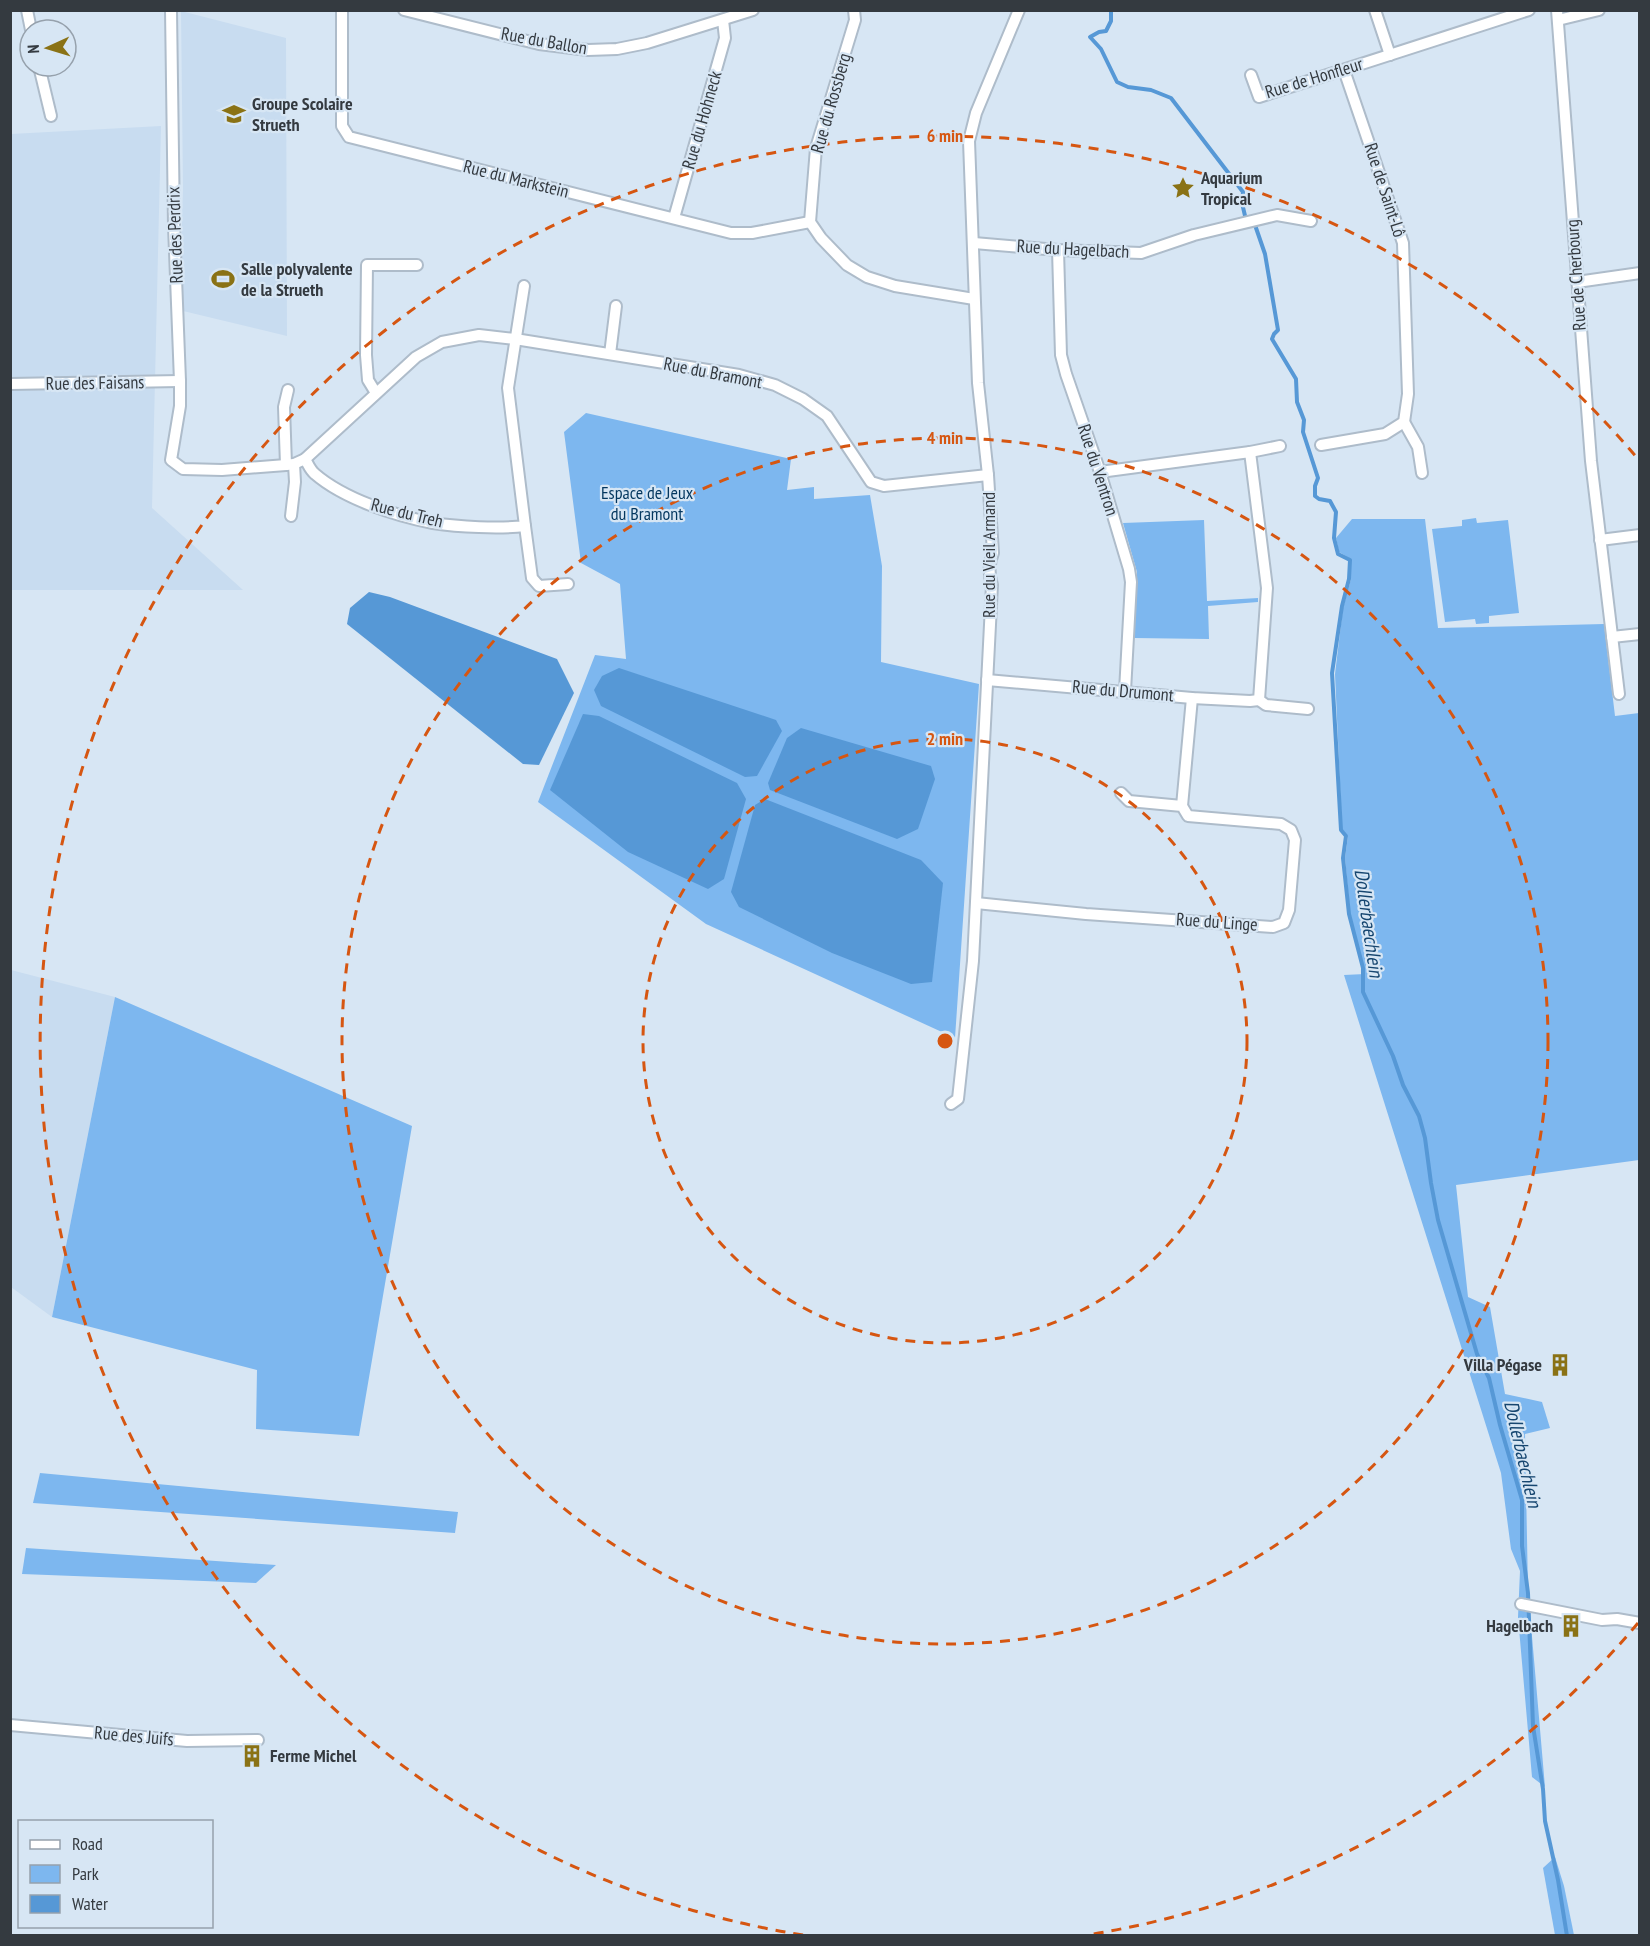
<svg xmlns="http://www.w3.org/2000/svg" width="1650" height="1946" font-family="'PT Sans Narrow',sans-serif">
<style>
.built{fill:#c8dcf0}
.green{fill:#7db7ef}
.water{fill:#5698d6}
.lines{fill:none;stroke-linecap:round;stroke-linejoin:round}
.stream{stroke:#5698d6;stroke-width:4}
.minor-casing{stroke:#aebcca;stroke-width:14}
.minor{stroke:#fff;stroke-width:10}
.ring{fill:none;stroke:#d65611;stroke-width:3;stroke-dasharray:10 8}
.labels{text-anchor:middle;stroke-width:4.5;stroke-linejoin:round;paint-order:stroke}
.street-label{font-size:18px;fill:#343a40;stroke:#d7e6f4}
.poi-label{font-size:18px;font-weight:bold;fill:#343a40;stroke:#d7e6f4;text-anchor:start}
.park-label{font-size:18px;fill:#03375f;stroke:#d7e6f4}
.water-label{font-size:20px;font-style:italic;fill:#164670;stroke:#d7e6f4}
.centre{fill:#d65611;stroke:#d7e6f4;stroke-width:3}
.ring-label{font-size:18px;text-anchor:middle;font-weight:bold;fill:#d65611;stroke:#d7e6f4;stroke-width:4.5;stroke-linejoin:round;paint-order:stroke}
</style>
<rect width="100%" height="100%" fill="#d7e6f4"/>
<!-- built -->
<g class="built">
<path d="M 181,11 L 286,38 L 287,336 L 179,310 L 183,189 Z"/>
<path d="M 161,126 L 152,508 L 243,590 L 11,590 L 11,134 Z"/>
<path d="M 11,970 L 115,997 L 52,1317 L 11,1287 Z"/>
</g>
<!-- green -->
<g class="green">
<path d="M 586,413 L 791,459 L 787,490 L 814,487 L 814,499 L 870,495 L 882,566 L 881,662 L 979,684 L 955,1038 L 706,924 L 538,802 L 595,655 L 626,659 L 620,584 L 581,563 L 564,432 Z"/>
<path d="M 1476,518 L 1477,523 L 1508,520 L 1519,613 L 1489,616 L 1489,623 L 1476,624 L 1475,619 L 1445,622 L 1432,529 L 1462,526 L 1462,520 Z"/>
<path d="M 1352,519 L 1425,519 L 1438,628 L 1604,624 L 1615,716 L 1639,713 L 1639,1160 L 1456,1185 L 1468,1297 L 1490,1307 L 1505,1394 L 1542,1402 L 1550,1428 L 1525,1434 L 1528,1590 L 1545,1787 L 1532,1777 L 1518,1617 L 1520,1571 L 1511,1549 L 1501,1473 L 1344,975 L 1365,974 L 1350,912 L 1345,858 L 1348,836 L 1342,829 L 1335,674 L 1343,608 L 1351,579 L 1351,559 L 1339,552 L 1336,538 Z"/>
<path d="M 1204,520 L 1207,601 L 1258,598 L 1258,602 L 1208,606 L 1209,639 L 1134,638 L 1137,572 L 1123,523 Z"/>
<path d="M 115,997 L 412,1126 L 359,1436 L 256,1429 L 257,1370 L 52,1317 Z"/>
<path d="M 40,1473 L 458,1512 L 455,1533 L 33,1503 Z"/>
<path d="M 26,1548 L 276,1565 L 256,1583 L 22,1574 Z"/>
<path d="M 1555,1857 L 1564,1886 L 1574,1935 L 1555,1935 L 1543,1868 Z"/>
</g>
<!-- water -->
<g class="water">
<path d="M 369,592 L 390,597 L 557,659 L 574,693 L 539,765 L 523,764 L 347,624 L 350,608 Z"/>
<path d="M 619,668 L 776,720 L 782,731 L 757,776 L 745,777 L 601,706 L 594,690 L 602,676 Z"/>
<path d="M 583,714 L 599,716 L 737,783 L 746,799 L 724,879 L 708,889 L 628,852 L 550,790 Z"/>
<path d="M 801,728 L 931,766 L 935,779 L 918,829 L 897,839 L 770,790 L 768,783 L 787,738 Z"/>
<path d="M 765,799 L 921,860 L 943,883 L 932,982 L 911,984 L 832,953 L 739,907 L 731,892 L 755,805 Z"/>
</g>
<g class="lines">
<!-- stream -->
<g class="stream">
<path d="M 1111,10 L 1111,21 L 1106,31 L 1099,32 L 1090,37 L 1101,49 L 1117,82 L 1128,87 L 1151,90 L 1171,98 L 1243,192 L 1242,203 L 1246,220"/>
<path d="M 1252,224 L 1255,225 L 1265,254 L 1278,330 L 1274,334 L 1272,339 L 1296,379 L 1297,402 L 1304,420 L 1303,432 L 1318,478 L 1315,486 L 1315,496 L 1319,499 L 1330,501 L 1336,512 L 1334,538 L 1338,554 L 1350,560 L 1349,579 L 1342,606 L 1332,673 L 1341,830 L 1346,836 L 1343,858 L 1349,914 L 1363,968 L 1363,992 L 1393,1056 L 1403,1085 L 1419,1116 L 1425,1138 L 1431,1183 L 1438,1220 L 1477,1354 L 1489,1378 L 1500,1425 L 1522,1500 L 1522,1546 L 1528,1593 L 1533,1726 L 1543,1789 L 1545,1821 L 1558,1880 L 1567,1936"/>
</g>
<!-- minor casing -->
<g class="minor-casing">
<g id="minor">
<path d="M 27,10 L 31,30"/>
<path d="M 171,10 L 174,226 L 180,381 L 180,406 L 171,460 L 183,469 L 222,470 L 286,465 L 294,464 L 305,459 L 416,357 L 442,342 L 479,335 L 515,339 L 739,375 L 775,385 L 803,399 L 827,416 L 871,482 L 884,486 L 988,475"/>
<path d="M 342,10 L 342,126 L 349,137 L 731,233 L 752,233 L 810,222"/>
<path d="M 404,10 L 539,44 L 588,50 L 617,49 L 647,43 L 753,10"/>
<path d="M 854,10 L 855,20 L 816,148 L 810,222 L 821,238 L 847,265 L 867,277 L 895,286 L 974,299"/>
<path d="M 1375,10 L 1390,55"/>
<path d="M 1557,10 L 1591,461 L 1619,694"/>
<path d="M 1558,20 L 1599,10"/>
<path d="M 39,66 L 51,116"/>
<path d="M 1251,75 L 1259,97 L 1529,10"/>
<path d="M 674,218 L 725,38 L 723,20"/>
<path d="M 974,243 L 1058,250 L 1141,253 L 1194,235 L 1277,215 L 1311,221"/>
<path d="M 1058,250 L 1061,355 L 1066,374 L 1100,472 L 1129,569 L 1131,582 L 1125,691"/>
<path d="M 1577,282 L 1640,273"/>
<path d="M 610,354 L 616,306"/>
<path d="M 10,384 L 180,381"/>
<path d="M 376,393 L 368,380 L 366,355 L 367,265 L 417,265"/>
<path d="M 1404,422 L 1418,447 L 1422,473"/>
<path d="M 1321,445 L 1385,434 L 1404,422 L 1408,394 L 1403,243 L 1344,70"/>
<path d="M 1250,452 L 1280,446"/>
<path d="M 305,459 C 308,464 310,470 315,474 C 344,499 396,516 433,523 C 459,527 499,529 525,526 L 508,388 L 524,286"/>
<path d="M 286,465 L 284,407 L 288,390"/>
<path d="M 291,516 L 295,482 L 294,464"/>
<path d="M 525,526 L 532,578 L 539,586 L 568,584"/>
<path d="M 1600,540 L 1640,535"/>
<path d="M 1612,637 L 1640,634"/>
<path d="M 987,680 L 1192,698 L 1250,701 L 1259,700 L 1267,588 L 1250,452 L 1100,472"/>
<path d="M 1259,700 L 1266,705 L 1308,709"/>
<path d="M 1182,806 L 1192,698"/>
<path d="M 976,903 L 1086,914 L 1273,927 L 1284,923 L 1289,910 L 1295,840 L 1291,830 L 1281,824 L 1188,816 L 1182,806 L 1129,801 L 1121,793"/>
<path d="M 951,1104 L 958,1099 L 973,961 L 992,585 C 989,575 988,564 993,553 L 988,475 L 978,383 L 969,141 L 976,113 L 1019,10"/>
<path d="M 1521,1604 L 1602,1620 L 1617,1619 L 1640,1623"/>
<path d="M 10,1725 L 187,1741 L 258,1740"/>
</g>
</g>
<!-- minor -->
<use href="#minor" class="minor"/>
</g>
<!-- distance rings -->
<g class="ring">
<circle cx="945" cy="1041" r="302"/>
<circle cx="945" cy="1041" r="603"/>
<path d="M1638 1623A905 905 0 0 1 1087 1935M803 1935A905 905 0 1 1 1638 459"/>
</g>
<!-- icons -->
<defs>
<g id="school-bare" transform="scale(1.8)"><path d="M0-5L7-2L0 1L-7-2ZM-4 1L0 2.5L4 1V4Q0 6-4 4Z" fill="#8a7215" stroke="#d7e6f4" stroke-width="2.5" paint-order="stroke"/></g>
<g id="sight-bare" transform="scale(1.8)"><path d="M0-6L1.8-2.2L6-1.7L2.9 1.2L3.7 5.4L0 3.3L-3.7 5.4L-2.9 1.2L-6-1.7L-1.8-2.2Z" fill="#8a7215" stroke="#d7e6f4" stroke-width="2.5" paint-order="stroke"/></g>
<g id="stadium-bare" transform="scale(1.8)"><path d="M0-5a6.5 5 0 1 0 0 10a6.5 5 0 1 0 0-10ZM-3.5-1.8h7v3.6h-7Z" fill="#8a7215" stroke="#d7e6f4" stroke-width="2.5" paint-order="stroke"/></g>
<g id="building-bare" transform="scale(1.8)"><path d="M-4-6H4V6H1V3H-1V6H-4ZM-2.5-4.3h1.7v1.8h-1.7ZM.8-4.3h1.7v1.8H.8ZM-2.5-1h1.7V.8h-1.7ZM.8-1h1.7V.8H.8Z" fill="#8a7215" stroke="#d7e6f4" stroke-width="2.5" paint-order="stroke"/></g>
</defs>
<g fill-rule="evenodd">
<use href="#school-bare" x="234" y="114"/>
<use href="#sight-bare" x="1183" y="188"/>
<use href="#stadium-bare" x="223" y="279"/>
<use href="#building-bare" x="1560" y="1365"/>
<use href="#building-bare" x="1571" y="1626"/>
<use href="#building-bare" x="252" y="1756"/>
</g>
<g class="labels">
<!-- street labels -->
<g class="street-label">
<text transform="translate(544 41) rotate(10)" y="6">Rue du Ballon</text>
<text transform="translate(1314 78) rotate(-17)" y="6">Rue de Honfleur</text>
<text transform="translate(831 103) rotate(-74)" y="6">Rue du Rossberg</text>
<text transform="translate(702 120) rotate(-74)" y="6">Rue du Hohneck</text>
<text transform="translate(516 179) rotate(14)" y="6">Rue du Markstein</text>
<text transform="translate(1385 190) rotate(72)" y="6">Rue de Saint-Lô</text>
<text transform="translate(175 235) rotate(-92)" y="6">Rue des Perdrix</text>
<text transform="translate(1073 249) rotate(3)" y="6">Rue du Hagelbach</text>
<text transform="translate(1576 275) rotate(-94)" y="6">Rue de Cherbourg</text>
<text transform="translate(713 373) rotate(11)" y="6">Rue du Bramont</text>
<text transform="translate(95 383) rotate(-1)" y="6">Rue des Faisans</text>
<text transform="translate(1098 470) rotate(72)" y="6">Rue du Ventron</text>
<text transform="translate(407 513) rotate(14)" y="6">Rue du Treh</text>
<text transform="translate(989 555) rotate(-90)" y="6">Rue du Vieil Armand</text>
<text transform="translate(1123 691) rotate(5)" y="6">Rue du Drumont</text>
<text transform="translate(1217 922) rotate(4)" y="6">Rue du Linge</text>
<text transform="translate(134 1736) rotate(5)" y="6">Rue des Juifs</text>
</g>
<!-- poi labels -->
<g class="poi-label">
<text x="252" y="110">Groupe Scolaire<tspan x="252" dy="21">Strueth</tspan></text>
<text x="1201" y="184">Aquarium<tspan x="1201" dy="21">Tropical</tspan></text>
<text x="241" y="275">Salle polyvalente<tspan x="241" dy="21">de la Strueth</tspan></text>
<text x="1542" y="1371" text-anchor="end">Villa Pégase</text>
<text x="1553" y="1632" text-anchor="end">Hagelbach</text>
<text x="270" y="1762">Ferme Michel</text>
</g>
<!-- park labels -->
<g class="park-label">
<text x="647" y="499">Espace de Jeux<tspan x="647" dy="21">du Bramont</tspan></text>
</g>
<!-- water labels -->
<g class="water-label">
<text transform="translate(1369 923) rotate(82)" y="7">Dollerbaechlein</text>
<text transform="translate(1523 1454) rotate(77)" y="7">Dollerbaechlein</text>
</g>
</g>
<circle cx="945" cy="1041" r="9" class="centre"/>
<g class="ring-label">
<text x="945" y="142">6 min</text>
<text x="945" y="444">4 min</text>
<text x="945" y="745">2 min</text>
</g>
<!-- border -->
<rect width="1650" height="1946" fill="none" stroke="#343a40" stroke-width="24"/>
<!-- legend -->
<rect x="18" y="1820" width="195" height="108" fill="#d7e6f4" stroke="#96a1ac" stroke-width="1.5"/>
<rect x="30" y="1840" width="30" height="9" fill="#ffffff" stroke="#96a1ac" stroke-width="1.5"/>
<text x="72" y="1850" font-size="18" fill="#343a40">Road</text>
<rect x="30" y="1865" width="30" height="18" fill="#7db7ef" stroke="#96a1ac" stroke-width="1.5"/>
<text x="72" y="1880" font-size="18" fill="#343a40">Park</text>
<rect x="30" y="1895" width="30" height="18" fill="#5698d6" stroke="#96a1ac" stroke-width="1.5"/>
<text x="72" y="1910" font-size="18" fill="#343a40">Water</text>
<!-- north arrow -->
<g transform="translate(48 48) rotate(266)"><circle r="28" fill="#d7e6f4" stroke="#96a1ac" stroke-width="1.5"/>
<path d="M0-4.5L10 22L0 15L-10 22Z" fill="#8a7215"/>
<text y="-9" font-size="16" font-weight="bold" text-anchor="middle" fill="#343a40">N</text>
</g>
</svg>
